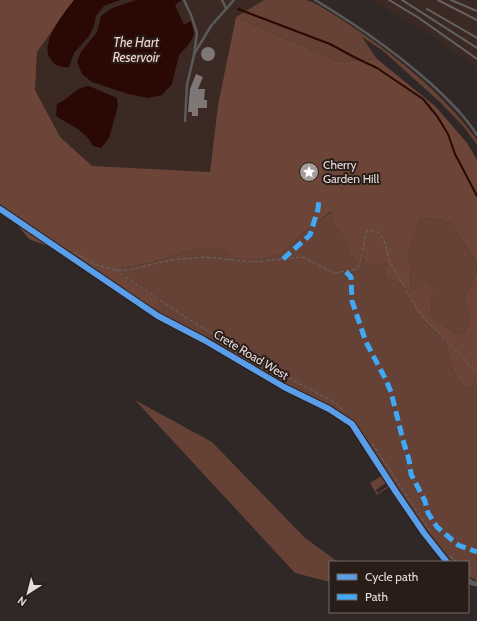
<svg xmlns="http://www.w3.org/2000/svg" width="477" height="621" font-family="Cabin,sans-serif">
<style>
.built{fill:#3b2a24}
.green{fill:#664136}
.forest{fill:#6c4538}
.water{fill:#2a0803}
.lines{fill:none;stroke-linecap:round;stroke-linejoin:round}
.stream{stroke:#2a0803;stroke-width:2}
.building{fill:#7e7775}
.path{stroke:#676665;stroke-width:1;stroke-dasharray:4 2;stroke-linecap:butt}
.service{stroke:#5a5a5a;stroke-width:2.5}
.minor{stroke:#5a5a5a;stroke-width:5}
.rail{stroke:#656362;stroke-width:2}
.quiet{stroke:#3fa9f5;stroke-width:5;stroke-dasharray:10 5;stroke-linecap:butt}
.cycleway-casing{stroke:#291d19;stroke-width:8}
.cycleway{stroke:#5a9eea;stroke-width:6}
.labels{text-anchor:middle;stroke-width:4;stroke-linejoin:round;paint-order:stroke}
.poi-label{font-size:12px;fill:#e5dcda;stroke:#291d19;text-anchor:start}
.street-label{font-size:12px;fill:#e5dcda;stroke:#291d19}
.water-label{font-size:13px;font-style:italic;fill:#f7d7cd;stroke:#291d19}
</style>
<rect width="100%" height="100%" fill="#2f2826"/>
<!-- built -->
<g class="built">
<path d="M 74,0 L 264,0 L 236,17 L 217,108 L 210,172 L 92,166 L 60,137 L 35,90 L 37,52 Z"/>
<path d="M 371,0 L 477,0 L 477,68 L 433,37 Z"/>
</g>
<!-- green -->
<g class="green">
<path d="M 264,0 C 277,0 293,0 306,0 C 316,2 332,14 341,19 C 391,52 439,89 475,137 L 477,141 L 477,145 L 464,127 L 441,103 L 382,50 L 362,37 L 377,59 L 339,62 L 236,17 Z"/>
<path d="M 333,211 L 333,223 L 348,243 L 365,254 L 387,263 L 384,277 L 399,283 L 408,290 L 416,313 L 433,330 L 446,339 C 447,356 452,372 462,386 L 471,388 L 475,382 L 477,382 L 477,581 L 468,576 L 468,562 L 450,562 C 433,544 420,524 406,503 C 389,478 373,452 357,425 L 352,421 L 284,385 L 219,344 L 154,310 L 158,301 L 116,274 L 119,268 L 150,263 L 197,248 L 224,248 L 262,259 L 280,254 L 311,226 Z"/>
<path d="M 420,218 L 439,219 L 452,224 L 477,264 L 477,269 L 464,300 C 470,311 471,320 464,332 L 458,335 L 432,317 L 431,303 L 434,292 L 415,290 L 410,286 L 411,265 L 407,256 Z"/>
<path d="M 135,400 L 212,442 L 305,538 L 338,562 L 330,562 L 330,582 L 295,573 Z"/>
<path d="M 381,476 L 386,483 L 376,490 L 378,493 L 388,486 L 389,487 L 377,495 L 370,483 Z"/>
</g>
<!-- forest -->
<path class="forest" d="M 0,0 L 74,0 L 37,52 L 35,90 L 60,137 L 92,166 L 210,172 L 218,105 L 236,17 L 339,62 L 377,59 L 436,107 L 467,143 L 477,160 L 477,264 L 452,224 L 439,219 L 420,218 L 407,256 L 411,265 L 410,286 L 415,290 L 425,284 L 434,292 L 431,303 L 432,317 L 458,335 L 464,332 C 471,320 470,311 464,300 L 477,269 L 477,382 L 475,382 L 471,388 L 462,386 C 452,372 447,356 446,339 L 433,330 L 416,313 L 408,290 L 399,283 L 384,277 L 387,263 L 369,264 L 365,261 L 365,254 L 361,251 L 358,259 L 350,255 L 348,243 L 333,223 L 332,211 L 311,226 L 280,254 L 262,259 L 234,257 L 224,248 L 197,248 L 150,263 L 119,268 L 117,274 L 159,301 L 154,310 L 79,258 L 29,239 L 0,204 Z"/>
<!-- water -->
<g class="water">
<path d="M 74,0 L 120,0 L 104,6 L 96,16 L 94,26 L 89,36 L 74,53 L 69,67 C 62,68 56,66 52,61 C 37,45 64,13 74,0 Z"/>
<path d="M 136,0 L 182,0 L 175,5 L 184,25 L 191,21 L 194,34 L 190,43 L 179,55 L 172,84 L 162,95 L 148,98 L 128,94 L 92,82 L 82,74 L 77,62 L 81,52 L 97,32 L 101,16 L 110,9 Z"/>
<path d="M 89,86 L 117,98 L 118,106 L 109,138 L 101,148 L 93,146 C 84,129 71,126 56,116 L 57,104 C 69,99 76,87 89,86 Z"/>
</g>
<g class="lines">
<!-- stream -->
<path class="stream" d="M 238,9 L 330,44 L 354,57 L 377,68 L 423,99 L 437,116 L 448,134 L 455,154 L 477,196"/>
</g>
<!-- building -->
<g class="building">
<circle cx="208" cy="54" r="7"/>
<path d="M 196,74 L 203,77 L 198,89 L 205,89 L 204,100 L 207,100 L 207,108 L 198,108 L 198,116 L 192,116 L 192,112 L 188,112 L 190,89 Z"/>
</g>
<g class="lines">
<!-- path -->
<g class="path">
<path d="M 74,252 L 93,264 L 114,270 L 128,270 L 171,260 L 205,257 L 253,262 L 303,257 L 334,273 L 357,269 C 363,257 363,244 367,231 C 387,227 385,251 391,264 L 415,306 L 424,318 L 477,372"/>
<path d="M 115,270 L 188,319 L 231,345 L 285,376 L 334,402 L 345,412"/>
<path d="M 372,443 L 431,532"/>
<path d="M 450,556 L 457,562"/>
<path d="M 468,572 L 472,575"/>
</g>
<!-- service -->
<g class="service">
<path d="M 184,0 L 191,15 L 197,33 L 194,55 L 187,85 L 185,121"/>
<path d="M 222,0 L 226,8"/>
<path d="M 315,0 C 360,27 403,57 441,93 C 454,106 467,119 477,135"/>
<path d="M 194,54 L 211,26 L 234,0"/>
</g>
<!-- minor -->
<g class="minor">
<path d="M 0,209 L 158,316 L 204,340 L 284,387 L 329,409 L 352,424 L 396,492 L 424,533 L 447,562"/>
<path d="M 468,580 L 472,583 L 477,584"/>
</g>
<!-- rail -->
<g class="rail">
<path d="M 389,0 L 419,18 L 477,59"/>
<path d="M 402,0 L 477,48"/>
<path d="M 438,0 L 477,20"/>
<path d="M 451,0 L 477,11"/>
<path d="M 427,9 L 477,38"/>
</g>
<!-- quiet -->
<g class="quiet">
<path d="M 283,259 L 310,235 L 318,209 L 319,199"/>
<path d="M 346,272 L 351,277 L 352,301 L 366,342 L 386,380 L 391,392 L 403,440 L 409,460 L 411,474 L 425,501 L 428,513 L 437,527 L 458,545 L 477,552"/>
</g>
<!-- cycleway casing -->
<g class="cycleway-casing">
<path id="cycleway" d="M 0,209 L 158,316 L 204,340 L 284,387 L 329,409 L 352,424 L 396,492 L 424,533 L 447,562"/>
</g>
<!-- cycleway -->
<use href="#cycleway" class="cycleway"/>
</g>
<!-- icons -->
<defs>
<g id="sight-disc" transform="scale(1)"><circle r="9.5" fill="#a59d9b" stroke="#291d19"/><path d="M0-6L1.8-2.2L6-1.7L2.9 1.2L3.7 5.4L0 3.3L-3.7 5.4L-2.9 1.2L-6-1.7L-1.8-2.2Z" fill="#fff"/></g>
</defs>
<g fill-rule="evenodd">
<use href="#sight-disc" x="309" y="172"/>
</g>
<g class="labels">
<!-- poi labels -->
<g class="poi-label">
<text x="323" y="169">Cherry<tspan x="323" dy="14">Garden Hill</tspan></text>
</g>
<!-- street labels -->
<g class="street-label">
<text transform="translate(251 355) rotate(31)" y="4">Crete Road West</text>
</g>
<!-- water labels -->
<g class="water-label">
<text x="136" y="47">The Hart<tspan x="136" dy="15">Reservoir</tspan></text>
</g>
</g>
<!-- legend -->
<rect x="329" y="561" width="140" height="52" fill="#291d19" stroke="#746966"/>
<rect x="337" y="574" width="20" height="6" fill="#5a9eea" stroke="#746966"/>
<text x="365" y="581" font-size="12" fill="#e5dcda">Cycle path</text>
<rect x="337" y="594" width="20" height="6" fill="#3fa9f5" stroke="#746966"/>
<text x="365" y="601" font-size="12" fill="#e5dcda">Path</text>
<!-- north arrow -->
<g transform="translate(28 593) rotate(216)" stroke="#291d19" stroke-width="3" paint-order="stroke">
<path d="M0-3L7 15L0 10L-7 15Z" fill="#e5dcda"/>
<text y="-6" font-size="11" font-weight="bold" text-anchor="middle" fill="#e5dcda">N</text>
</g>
</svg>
